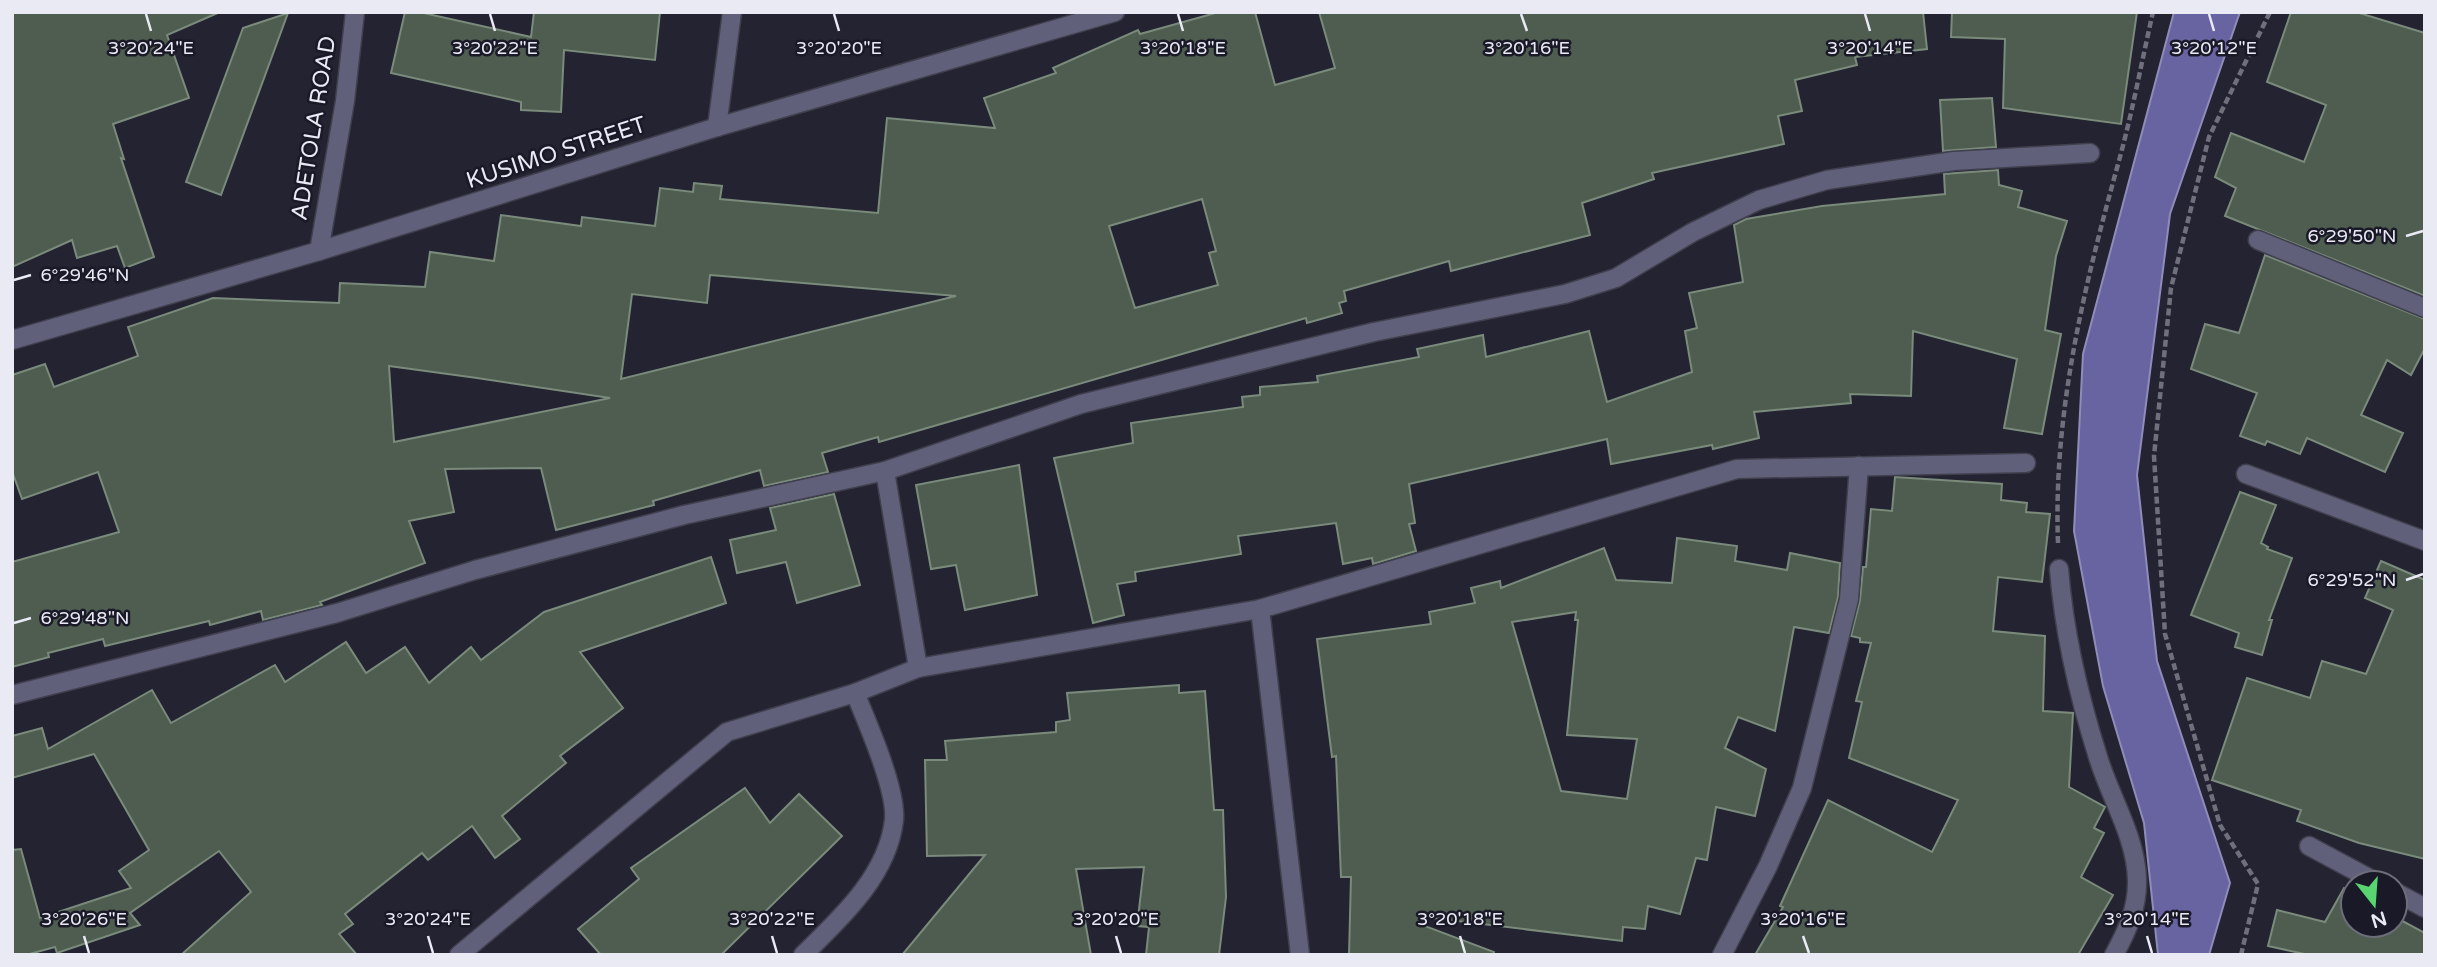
<svg xmlns="http://www.w3.org/2000/svg" width="2437" height="967" font-family="'Varela Round',sans-serif">
<style>
.water{fill:#6864a1;stroke:#8f8cba;stroke-width:2}
.building{fill:#4e5d4f;stroke:#7a8a7b;stroke-width:2;fill-rule:evenodd}
.lines{fill:none;stroke-linecap:round;stroke-linejoin:round}
.minor-casing{stroke:#3f3f4d;stroke-width:21}
.tertiary-casing{stroke:#3f3f4d;stroke-width:21}
.path{stroke:#70707d;stroke-width:4.5;stroke-dasharray:7 3.5;stroke-linecap:butt}
.minor{stroke:#60607a;stroke-width:18}
.tertiary{stroke:#60607a;stroke-width:18}
.ticks{fill:none;stroke:#eaeaf5;stroke-width:2.5}
.labels{text-anchor:middle;stroke-width:5;stroke-linejoin:round;paint-order:stroke}
.street-label{font-size:23px;fill:#eaeaf5;stroke:#1a1928}
.ticks-label{font-size:18px;text-anchor:middle;fill:#eaeaf5;stroke:#1a1928;stroke-width:5;stroke-linejoin:round;paint-order:stroke}
</style>
<rect width="100%" height="100%" fill="#232332"/>
<!-- water -->
<path class="water" d="M 2174,12 L 2240,12 L 2170,214 L 2137,475 L 2157,661 L 2230,883 L 2209,955 L 2158,955 L 2144,823 L 2103,686 L 2074,531 L 2083,354 Z"/>
<!-- building -->
<g class="building">
<path d="M 12,12 L 220,12 L 167,35 L 189,98 L 113,124 L 124,159 L 121,158 L 154,257 L 125,268 L 117,246 L 77,258 L 72,240 L 12,267 Z"/>
<path d="M 405,12 L 419,12 L 531,37 L 534,12 L 660,12 L 655,60 L 564,50 L 561,112 L 521,110 L 521,102 L 391,73 Z"/>
<path d="M 1219,12 L 1255,12 L 1275,85 L 1335,68 L 1319,12 L 1923,12 L 1927,49 L 1855,57 L 1857,65 L 1795,80 L 1802,111 L 1778,116 L 1784,144 L 1652,173 L 1654,179 L 1582,203 L 1590,235 L 1451,271 L 1449,261 L 1344,291 L 1346,301 L 1339,303 L 1342,313 L 1307,323 L 1306,318 L 879,442 L 878,437 L 822,453 L 828,472 L 764,486 L 760,470 L 653,501 L 654,505 L 556,530 L 541,468 L 445,469 L 454,512 L 409,521 L 425,563 L 320,602 L 322,605 L 263,620 L 261,611 L 210,625 L 209,621 L 105,646 L 103,639 L 48,653 L 49,657 L 12,667 L 12,562 L 119,532 L 98,472 L 22,499 L 12,471 L 12,375 L 45,364 L 54,387 L 138,356 L 128,327 L 213,298 L 339,303 L 340,283 L 425,287 L 430,252 L 494,261 L 501,215 L 581,226 L 582,217 L 655,226 L 660,188 L 693,192 L 694,183 L 722,186 L 720,199 L 878,213 L 887,118 L 995,128 L 984,98 L 1056,73 L 1053,68 L 1138,30 L 1140,34 ZM 1202,199 L 1216,251 L 1209,253 L 1218,285 L 1135,308 L 1109,226 ZM 710,275 L 956,296 L 621,379 L 632,294 L 707,303 ZM 389,366 L 477,378 L 610,398 L 394,442 Z"/>
<path d="M 1952,12 L 2137,12 L 2121,124 L 2003,108 L 2005,39 L 1951,37 Z"/>
<path d="M 2291,12 L 2356,12 L 2425,33 L 2425,296 L 2225,216 L 2236,188 L 2215,177 L 2231,133 L 2304,162 L 2326,105 L 2267,82 Z"/>
<path d="M 288,13 L 221,195 L 186,182 L 243,28 Z"/>
<path d="M 1992,98 L 1996,147 L 1943,151 L 1940,100 Z"/>
<path d="M 1998,170 L 1999,185 L 2022,191 L 2018,207 L 2067,221 L 2056,256 L 2045,330 L 2061,334 L 2042,434 L 2004,428 L 2017,359 L 1913,331 L 1911,396 L 1850,394 L 1851,403 L 1754,412 L 1759,438 L 1713,449 L 1712,445 L 1611,464 L 1607,439 L 1409,484 L 1415,523 L 1409,524 L 1416,551 L 1373,564 L 1372,558 L 1343,564 L 1336,523 L 1238,536 L 1241,554 L 1135,572 L 1136,581 L 1117,584 L 1124,615 L 1093,623 L 1054,458 L 1133,443 L 1131,423 L 1243,407 L 1242,397 L 1260,395 L 1260,387 L 1318,382 L 1317,376 L 1419,357 L 1417,349 L 1483,335 L 1486,357 L 1589,331 L 1607,402 L 1692,372 L 1685,331 L 1697,328 L 1689,293 L 1743,282 L 1734,225 L 1746,219 L 1822,206 L 1945,194 L 1944,174 Z"/>
<path d="M 2265,255 L 2425,319 L 2425,348 L 2411,375 L 2387,360 L 2361,415 L 2403,433 L 2385,472 L 2307,438 L 2300,454 L 2267,441 L 2265,445 L 2240,436 L 2257,393 L 2191,369 L 2205,324 L 2239,333 Z"/>
<path d="M 1019,465 L 1037,595 L 965,610 L 956,565 L 931,569 L 916,485 Z"/>
<path d="M 1895,477 L 2002,484 L 2001,500 L 2027,503 L 2026,512 L 2050,514 L 2042,582 L 1998,577 L 1993,631 L 2045,636 L 2043,711 L 2073,713 L 2069,787 L 2105,807 L 2094,828 L 2104,833 L 2081,877 L 2113,895 L 2078,955 L 1755,955 L 1783,907 L 1780,906 L 1828,800 L 1932,852 L 1958,800 L 1849,758 L 1862,702 L 1856,701 L 1871,643 L 1860,642 L 1860,638 L 1851,636 L 1860,600 L 1863,567 L 1866,567 L 1871,509 L 1892,511 Z"/>
<path d="M 2240,492 L 2276,505 L 2261,543 L 2268,547 L 2267,549 L 2292,558 L 2269,620 L 2272,620 L 2262,655 L 2235,647 L 2239,633 L 2191,615 Z"/>
<path d="M 834,494 L 860,585 L 797,603 L 786,562 L 737,573 L 730,540 L 776,530 L 770,508 Z"/>
<path d="M 1677,538 L 1737,546 L 1735,561 L 1787,570 L 1790,553 L 1840,563 L 1838,597 L 1829,633 L 1794,627 L 1775,731 L 1738,717 L 1725,748 L 1766,769 L 1755,816 L 1716,807 L 1707,860 L 1696,858 L 1680,914 L 1648,906 L 1645,929 L 1623,927 L 1622,941 L 1424,917 L 1422,925 L 1494,952 L 1493,955 L 1349,955 L 1351,877 L 1341,877 L 1336,756 L 1332,757 L 1317,639 L 1431,624 L 1429,612 L 1475,603 L 1471,588 L 1500,581 L 1501,588 L 1604,548 L 1616,580 L 1672,583 ZM 1576,612 L 1575,620 L 1578,620 L 1567,735 L 1637,739 L 1627,799 L 1561,791 L 1512,622 Z"/>
<path d="M 711,557 L 726,603 L 580,652 L 623,708 L 560,756 L 566,763 L 502,816 L 520,839 L 495,858 L 472,826 L 428,860 L 422,853 L 345,914 L 353,924 L 339,934 L 357,955 L 181,955 L 251,892 L 219,851 L 130,913 L 140,925 L 57,953 L 55,947 L 26,955 L 12,955 L 12,850 L 21,849 L 40,918 L 131,888 L 119,871 L 149,850 L 94,754 L 12,778 L 12,736 L 42,728 L 48,749 L 152,690 L 171,723 L 275,665 L 285,682 L 346,642 L 366,673 L 405,647 L 429,683 L 471,647 L 481,660 L 544,612 Z"/>
<path d="M 2381,561 L 2425,580 L 2425,859 L 2359,843 L 2297,821 L 2301,810 L 2212,780 L 2247,678 L 2310,698 L 2322,661 L 2366,674 L 2393,610 L 2365,598 Z"/>
<path d="M 1179,685 L 1179,693 L 1205,691 L 1214,810 L 1223,810 L 1226,897 L 1219,955 L 1146,955 L 1149,927 L 1137,926 L 1144,867 L 1076,869 L 1091,955 L 902,955 L 985,855 L 927,856 L 925,760 L 947,760 L 945,741 L 1056,732 L 1056,722 L 1070,720 L 1067,693 Z"/>
<path d="M 745,788 L 770,823 L 799,794 L 842,836 L 721,955 L 601,955 L 578,929 L 639,879 L 631,868 Z"/>
<path d="M 2344,888 L 2353,893 L 2353,925 L 2395,925 L 2395,917 L 2425,933 L 2425,955 L 2309,955 L 2268,946 L 2277,910 L 2325,922 Z"/>
</g>
<g class="lines">
<!-- minor casing -->
<g class="minor-casing">
<g id="minor">
<path d="M 717,127 L 732,12"/>
<path d="M 2258,240 L 2425,308"/>
<path d="M 319,251 L 345,101 L 355,12"/>
<path d="M 885,471 L 918,668"/>
<path d="M 2246,474 L 2425,541"/>
<path d="M 2059,569 C 2064,632 2079,697 2098,757 C 2110,797 2136,837 2137,879 C 2138,908 2127,931 2114,955"/>
<path d="M 1260,609 L 1300,955"/>
<path d="M 12,695 L 337,613 L 475,570 L 684,515 L 885,471 L 1081,404 L 1374,332 L 1565,294 L 1616,278 L 1693,232 L 1759,200 L 1827,180 L 1954,161 L 2090,153"/>
<path d="M 2309,846 L 2378,883"/>
<path d="M 2395,892 L 2425,908"/>
<path d="M 459,955 L 727,732 L 855,693 L 918,668 L 1260,609 L 1737,469 L 2026,463"/>
<path d="M 803,955 C 841,918 888,875 894,820 C 897,790 867,722 855,693"/>
<path d="M 1722,955 L 1768,866 L 1802,788 L 1849,599 L 1859,466"/>
</g>
</g>
<!-- tertiary casing -->
<g class="tertiary-casing">
<path id="tertiary" d="M 12,340 L 319,251 L 717,127 L 1115,12"/>
</g>
<!-- path -->
<g class="path">
<path d="M 2058,543 C 2053,411 2085,283 2120,157 C 2133,109 2142,60 2153,12"/>
<path d="M 2241,955 L 2258,884 L 2220,825 L 2165,634 L 2154,456 L 2171,288 L 2209,137 L 2270,12"/>
</g>
<!-- minor -->
<use href="#minor" class="minor"/>
<!-- tertiary -->
<use href="#tertiary" class="tertiary"/>
</g>
<!-- ticks -->
<path class="ticks" d="M 146,14 L 151,31M 490,14 L 495,31M 834,14 L 839,31M 1178,14 L 1183,31M 1521,14 L 1527,31M 1865,14 L 1870,31M 2209,14 L 2214,31M 2406,236 L 2423,231M 14,280 L 31,275M 2406,580 L 2423,574M 14,623 L 31,618M 84,936 L 89,953M 428,936 L 433,953M 772,936 L 777,953M 1116,936 L 1121,953M 1460,936 L 1465,953M 1803,936 L 1809,953M 2147,936 L 2152,953"/>
<g class="labels">
<!-- street labels -->
<g class="street-label">
<text transform="translate(313 128) rotate(-81)" y="8">ADETOLA ROAD</text>
<text transform="translate(556 152) rotate(-18)" y="8">KUSIMO STREET</text>
</g>
</g>
<g class="ticks-label">
<text x="151" y="54">3°20'24"E</text>
<text x="495" y="54">3°20'22"E</text>
<text x="839" y="54">3°20'20"E</text>
<text x="1183" y="54">3°20'18"E</text>
<text x="1527" y="54">3°20'16"E</text>
<text x="1870" y="54">3°20'14"E</text>
<text x="2214" y="54">3°20'12"E</text>
<text x="2352" y="242">6°29'50"N</text>
<text x="85" y="281">6°29'46"N</text>
<text x="2352" y="586">6°29'52"N</text>
<text x="85" y="624">6°29'48"N</text>
<text x="84" y="925">3°20'26"E</text>
<text x="428" y="925">3°20'24"E</text>
<text x="772" y="925">3°20'22"E</text>
<text x="1116" y="925">3°20'20"E</text>
<text x="1460" y="925">3°20'18"E</text>
<text x="1803" y="925">3°20'16"E</text>
<text x="2147" y="925">3°20'14"E</text>
</g>
<!-- border -->
<rect width="2437" height="967" fill="none" stroke="#eaeaf5" stroke-width="28"/>
<!-- north arrow -->
<g transform="translate(2374 904) rotate(163)"><circle r="33" fill="#1a1928" stroke="#6d6d7a" stroke-width="2"/>
<path d="M0-5L12 26L0 18L-12 26Z" fill="#58d570"/>
<text y="-10" font-size="19" font-weight="bold" text-anchor="middle" fill="#eaeaf5">N</text>
</g>
</svg>
